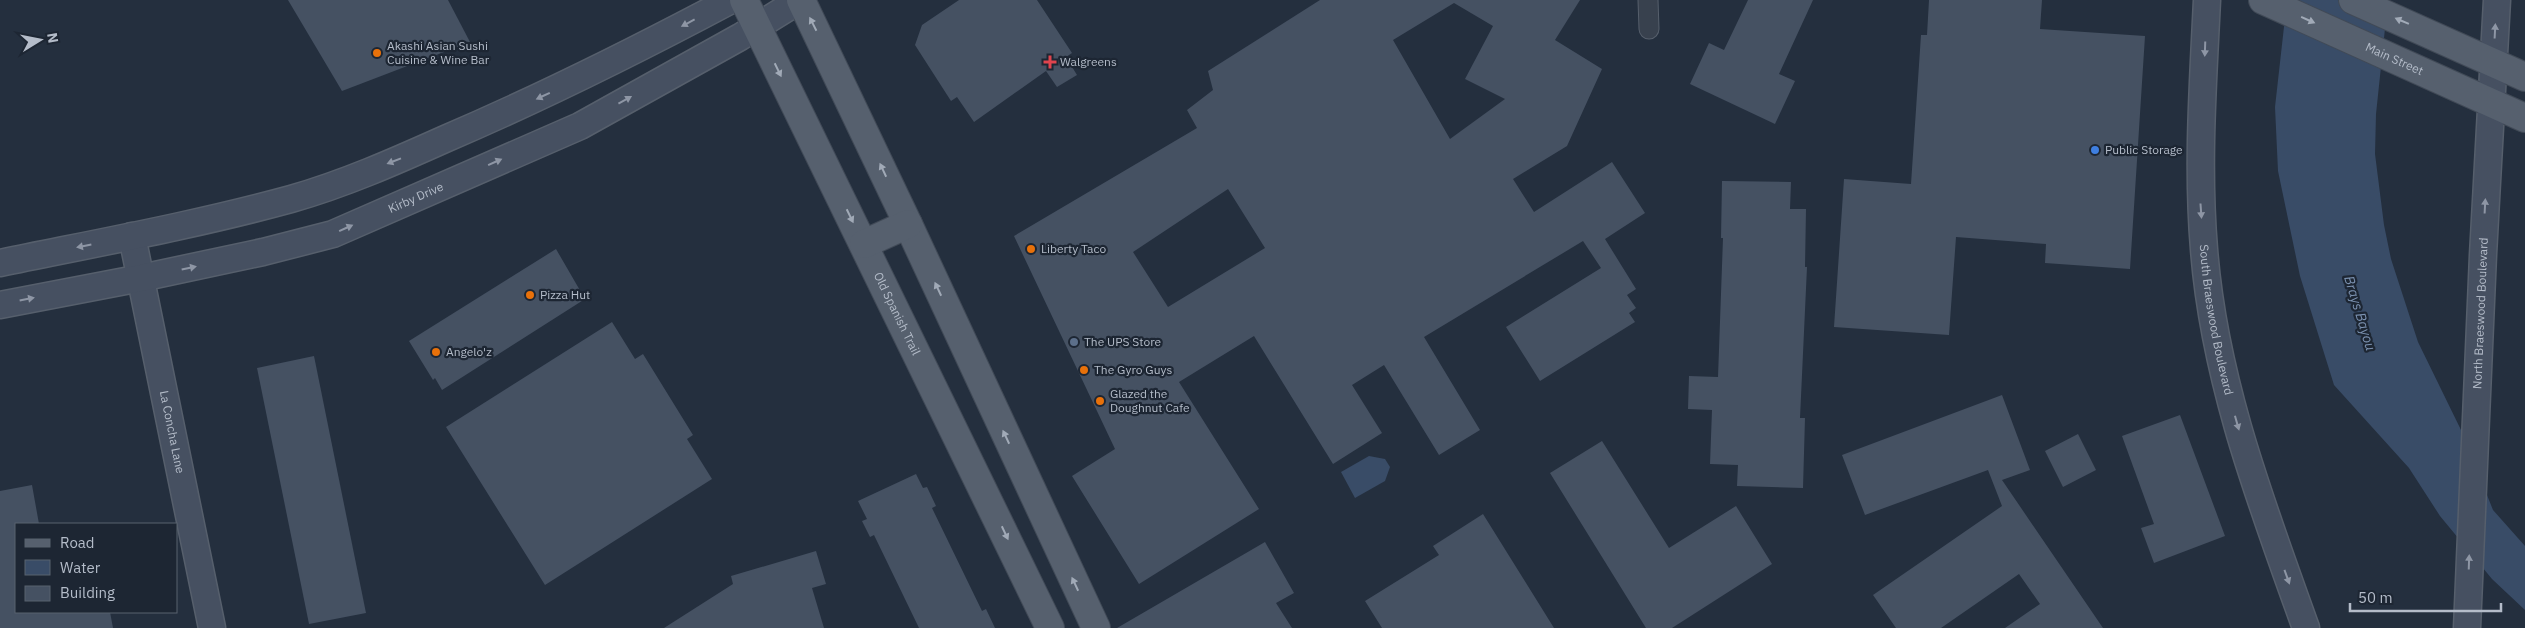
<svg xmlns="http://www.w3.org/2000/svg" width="2525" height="628" font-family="'IBM Plex Sans',sans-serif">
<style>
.water{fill:#394c67}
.building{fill:#455162;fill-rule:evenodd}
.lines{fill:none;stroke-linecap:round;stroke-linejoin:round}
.street-casing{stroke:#565f6c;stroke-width:21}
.secondary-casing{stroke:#565f6c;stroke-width:29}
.primary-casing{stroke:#414a57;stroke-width:30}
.street{stroke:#38414e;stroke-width:19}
.secondary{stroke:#465061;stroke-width:26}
.primary{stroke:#56606e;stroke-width:28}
.oneway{fill:#a1aab7}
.oneway2{fill:#8e96a5}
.food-dot{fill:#e8710a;stroke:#1d2633;stroke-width:2}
.health-dot{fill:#e0444e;stroke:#1d2633;stroke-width:2}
.shop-dot{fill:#3f7fe0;stroke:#1d2633;stroke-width:2}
.service-dot{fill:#5c6f8a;stroke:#1d2633;stroke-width:2}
.labels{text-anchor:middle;stroke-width:4.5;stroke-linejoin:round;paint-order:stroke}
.poi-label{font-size:12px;fill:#b4bcc9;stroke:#1d2633;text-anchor:start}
.street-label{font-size:12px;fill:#b4bcc9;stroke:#1d2633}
.water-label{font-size:14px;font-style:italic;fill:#7c92b1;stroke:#1d2633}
</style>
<rect width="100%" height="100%" fill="#242f3e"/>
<!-- water -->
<g class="water">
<path d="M 2287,0 L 2388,0 L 2376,114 L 2375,154 L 2384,225 L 2391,259 L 2418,342 L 2461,430 L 2493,510 L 2525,546 L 2525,610 L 2492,579 L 2440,516 L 2409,468 L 2334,385 L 2300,276 L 2278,171 L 2275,107 Z"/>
<path d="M 1369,456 L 1385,459 L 1390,467 L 1385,481 L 1355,498 L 1341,472 Z"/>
</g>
<!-- building -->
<g class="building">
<path d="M 288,0 L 448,0 L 470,42 L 342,91 Z"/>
<path d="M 959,0 L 1037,0 L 1072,53 L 1066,57 L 1077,75 L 1057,87 L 1046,71 L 974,122 L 957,97 L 951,101 L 915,45 L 922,25 Z"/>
<path d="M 1320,0 L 1580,0 L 1555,40 L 1602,69 L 1567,146 L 1513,179 L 1534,212 L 1612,162 L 1645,213 L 1605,239 L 1636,289 L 1627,295 L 1636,308 L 1629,313 L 1635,322 L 1540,381 L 1506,327 L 1601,268 L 1583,241 L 1424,337 L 1480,430 L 1439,455 L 1384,365 L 1352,385 L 1382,433 L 1333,464 L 1254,336 L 1179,382 L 1259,509 L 1139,584 L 1072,476 L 1115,449 L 1014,236 L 1197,128 L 1187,110 L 1213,90 L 1208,71 ZM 1454,3 L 1493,26 L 1465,79 L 1505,99 L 1450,139 L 1393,40 ZM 1228,189 L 1265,248 L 1168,307 L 1133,252 Z"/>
<path d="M 1748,0 L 1813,0 L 1779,74 L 1795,81 L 1775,124 L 1690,84 L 1709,43 L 1724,50 Z"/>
<path d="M 1929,0 L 2042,0 L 2040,29 L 2145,36 L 2130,269 L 2045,263 L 2046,244 L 1956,237 L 1949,335 L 1834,327 L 1844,179 L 1911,184 L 1921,35 L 1927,35 Z"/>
<path d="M 1722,181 L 1791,182 L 1790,209 L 1806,209 L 1805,267 L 1807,267 L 1800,418 L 1805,418 L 1803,488 L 1737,486 L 1738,465 L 1710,464 L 1712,410 L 1688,409 L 1689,376 L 1718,377 L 1723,238 L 1721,238 Z"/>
<path d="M 556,249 L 585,299 L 442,390 L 435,378 L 433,380 L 409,341 Z"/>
<path d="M 612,322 L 635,359 L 643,354 L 693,435 L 687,439 L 712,479 L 545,585 L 446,427 Z"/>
<path d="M 314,356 L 366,613 L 309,624 L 257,368 Z"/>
<path d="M 2002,395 L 2030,470 L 2002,480 L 2103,628 L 2005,628 L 2040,604 L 2019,574 L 1941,628 L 1896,628 L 1873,595 L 2002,506 L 1988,470 L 1865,515 L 1842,455 Z"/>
<path d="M 2180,415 L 2225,536 L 2154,563 L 2141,528 L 2154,524 L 2122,436 Z"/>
<path d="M 2078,434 L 2096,470 L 2063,487 L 2045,451 Z"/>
<path d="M 1602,441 L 1669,548 L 1736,506 L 1772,564 L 1672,628 L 1646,628 L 1550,473 Z"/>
<path d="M 916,474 L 923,488 L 927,487 L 936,506 L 932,508 L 982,611 L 986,609 L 995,628 L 919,628 L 874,535 L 870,537 L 862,521 L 867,519 L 858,501 Z"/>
<path d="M 32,485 L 39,524 L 16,524 L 16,612 L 110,612 L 113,628 L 0,628 L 0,491 Z"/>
<path d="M 1483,514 L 1554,628 L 1382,628 L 1365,601 L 1439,555 L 1433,546 Z"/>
<path d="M 1265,542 L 1294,593 L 1276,603 L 1292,628 L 1117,628 Z"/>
<path d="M 816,551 L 826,584 L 812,588 L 824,628 L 664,628 L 733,584 L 731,576 Z"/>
</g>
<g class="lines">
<!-- street casing -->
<g class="street-casing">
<path id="street" d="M 1648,0 L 1649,29"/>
</g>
<!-- secondary casing -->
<g class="secondary-casing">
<g id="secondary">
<path id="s1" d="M 2207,0 C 2203,83 2197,166 2204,249 C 2214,381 2262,505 2306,628"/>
<path id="s2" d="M 132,236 L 212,628"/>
<path d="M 0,263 C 97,243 196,225 291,199 C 344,184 396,161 445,139 C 543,97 637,50 731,0"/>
<path id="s3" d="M 0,305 L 141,278 L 263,252 L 333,234 L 580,126 L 740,37 L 800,0"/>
<path id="s4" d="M 2467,628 L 2483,255 L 2497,0"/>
</g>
</g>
<!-- primary casing -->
<g class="primary-casing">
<g id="primary">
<path id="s5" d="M 744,0 L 1050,628"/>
<path d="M 801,0 L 908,224 L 1096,628"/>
<path id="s6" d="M 2263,0 L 2525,118"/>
<path d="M 2353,0 L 2525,77"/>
<path d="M 864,244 L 908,224"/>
</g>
</g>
<!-- street -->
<use href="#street" class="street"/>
<!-- secondary -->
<use href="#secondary" class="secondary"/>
<!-- primary -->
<use href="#primary" class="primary"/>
</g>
<!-- one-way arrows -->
<defs><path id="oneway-solid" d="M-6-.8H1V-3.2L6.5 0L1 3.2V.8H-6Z" transform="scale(1.25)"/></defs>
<g class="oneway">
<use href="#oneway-solid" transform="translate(2308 20) rotate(24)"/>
<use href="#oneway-solid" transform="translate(2402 21) rotate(-157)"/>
<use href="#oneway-solid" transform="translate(813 24) rotate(-117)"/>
<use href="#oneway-solid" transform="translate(778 70) rotate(64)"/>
<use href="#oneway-solid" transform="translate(883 170) rotate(-115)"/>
<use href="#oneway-solid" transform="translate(850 216) rotate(64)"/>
<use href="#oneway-solid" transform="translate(938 289) rotate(-115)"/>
<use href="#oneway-solid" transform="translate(1006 437) rotate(-115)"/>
<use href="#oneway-solid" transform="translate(1005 533) rotate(65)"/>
<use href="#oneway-solid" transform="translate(1075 584) rotate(-115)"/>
</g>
<g class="oneway2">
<use href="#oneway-solid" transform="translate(688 23) rotate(152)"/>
<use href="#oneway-solid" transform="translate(2495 31) rotate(-87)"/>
<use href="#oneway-solid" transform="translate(2205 49) rotate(92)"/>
<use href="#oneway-solid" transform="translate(543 96) rotate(155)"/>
<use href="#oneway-solid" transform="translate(625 100) rotate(-29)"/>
<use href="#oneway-solid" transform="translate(394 161) rotate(159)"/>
<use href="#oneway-solid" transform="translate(495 162) rotate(-24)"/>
<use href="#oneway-solid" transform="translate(2485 206) rotate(-87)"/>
<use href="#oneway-solid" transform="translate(2201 211) rotate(86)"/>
<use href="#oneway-solid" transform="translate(346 228) rotate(-24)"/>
<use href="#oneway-solid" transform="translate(84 246) rotate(169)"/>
<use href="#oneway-solid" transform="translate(189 268) rotate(-12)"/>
<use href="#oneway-solid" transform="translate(27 299) rotate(-11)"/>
<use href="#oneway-solid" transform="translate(2237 423) rotate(74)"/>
<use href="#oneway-solid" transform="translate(2469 562) rotate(-88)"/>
<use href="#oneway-solid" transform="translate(2287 577) rotate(70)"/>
</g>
<!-- markers -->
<g class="food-dot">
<circle cx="377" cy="53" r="5"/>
<circle cx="1031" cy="249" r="5"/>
<circle cx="530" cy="295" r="5"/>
<circle cx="436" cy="352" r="5"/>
<circle cx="1084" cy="370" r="5"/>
<circle cx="1100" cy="401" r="5"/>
</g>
<path class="health-dot" d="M1047.5 54.5h5v5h5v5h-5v5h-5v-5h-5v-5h5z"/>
<circle class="shop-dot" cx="2095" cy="150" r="5"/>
<circle class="service-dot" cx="1074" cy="342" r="5"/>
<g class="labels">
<!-- poi labels -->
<g class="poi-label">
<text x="387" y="50">Akashi Asian Sushi<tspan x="387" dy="14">Cuisine &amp; Wine Bar</tspan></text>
<text x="1060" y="66">Walgreens</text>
<text x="2105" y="154">Public Storage</text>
<text x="1041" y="253">Liberty Taco</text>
<text x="540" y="299">Pizza Hut</text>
<text x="1084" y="346">The UPS Store</text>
<text x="446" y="356">Angelo'z</text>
<text x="1094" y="374">The Gyro Guys</text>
<text x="1110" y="398">Glazed the<tspan x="1110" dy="14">Doughnut Cafe</tspan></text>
</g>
<!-- street labels -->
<g class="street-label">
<text dy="4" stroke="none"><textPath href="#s6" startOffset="144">Main Street</textPath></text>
<text dy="4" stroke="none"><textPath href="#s3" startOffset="431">Kirby Drive</textPath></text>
<text dy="4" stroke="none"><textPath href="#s5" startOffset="349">Old Spanish Trail</textPath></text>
<text dy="4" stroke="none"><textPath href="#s4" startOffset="315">North Braeswood Boulevard</textPath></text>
<text dy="4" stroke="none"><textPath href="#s1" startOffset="321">South Braeswood Boulevard</textPath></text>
<text dy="4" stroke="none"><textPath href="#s2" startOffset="200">La Concha Lane</textPath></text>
</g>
<!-- water labels -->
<g class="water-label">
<text transform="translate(2360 313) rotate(73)" y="5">Brays Bayou</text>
</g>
</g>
<!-- legend -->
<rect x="15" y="523" width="162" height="90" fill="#1d2633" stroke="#59626f"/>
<rect x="25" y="539" width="25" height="8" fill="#56606e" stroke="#59626f"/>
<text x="60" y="548" font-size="15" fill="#b4bcc9">Road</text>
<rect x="25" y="560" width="25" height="15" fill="#394c67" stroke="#59626f"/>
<text x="60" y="573" font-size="15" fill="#b4bcc9">Water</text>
<rect x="25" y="586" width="25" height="15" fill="#455162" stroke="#59626f"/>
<text x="60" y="598" font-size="15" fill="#b4bcc9">Building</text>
<!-- north arrow -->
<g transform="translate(40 40) rotate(80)" stroke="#1d2633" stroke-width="4" paint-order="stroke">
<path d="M0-4L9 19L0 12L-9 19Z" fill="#b4bcc9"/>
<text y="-8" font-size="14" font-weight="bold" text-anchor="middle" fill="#b4bcc9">N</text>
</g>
<!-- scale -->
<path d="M2350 603v8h151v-8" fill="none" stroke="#b4bcc9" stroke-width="2.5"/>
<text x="2358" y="603" font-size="15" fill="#b4bcc9" stroke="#1d2633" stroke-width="4" paint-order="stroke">50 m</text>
</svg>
